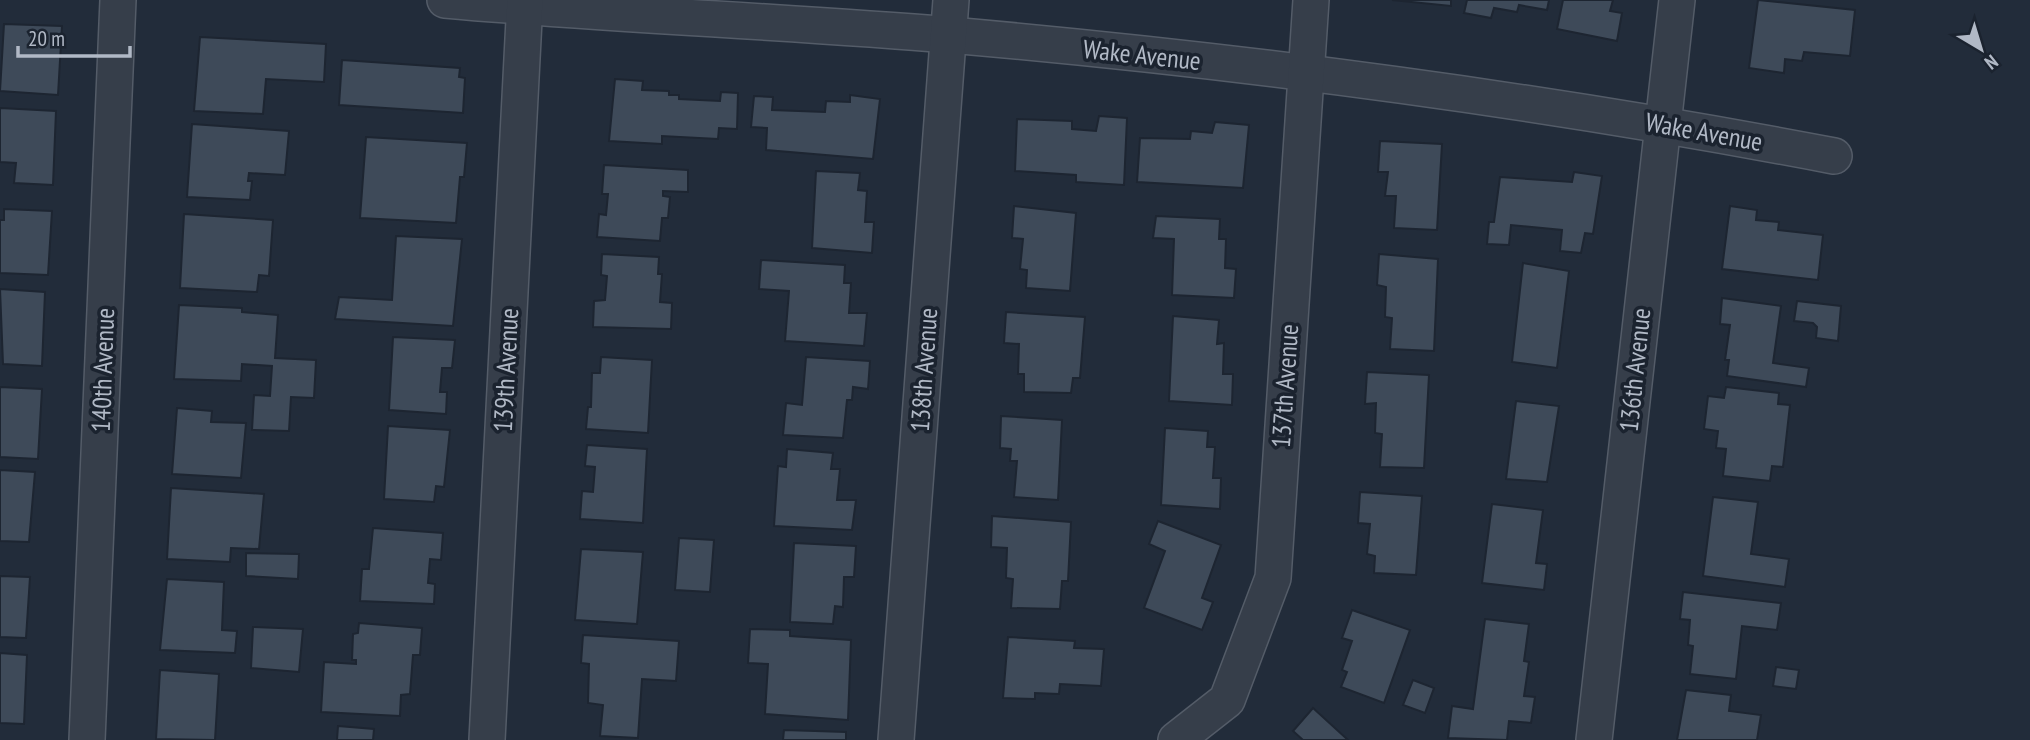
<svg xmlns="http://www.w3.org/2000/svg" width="2030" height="740" font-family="'PT Sans Narrow',sans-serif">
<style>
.building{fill:#3e4a59;stroke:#1d2531;stroke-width:2}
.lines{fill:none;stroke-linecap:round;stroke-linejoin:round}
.street-casing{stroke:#545c68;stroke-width:38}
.street{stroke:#363e4a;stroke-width:35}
.labels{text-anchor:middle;stroke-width:7;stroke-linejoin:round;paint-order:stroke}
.street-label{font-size:26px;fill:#b1b9c6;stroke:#1b232f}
</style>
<rect width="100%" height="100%" fill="#222c3a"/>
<!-- building -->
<g class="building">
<path d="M 1392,0 L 1451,0 L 1451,6 Z"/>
<path d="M 1467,0 L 1549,0 L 1547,10 L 1519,5 L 1517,12 L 1494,8 L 1491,18 L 1464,13 Z"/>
<path d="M 1563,0 L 1613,0 L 1610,11 L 1622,13 L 1617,41 L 1557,29 Z"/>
<path d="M 1758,0 L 1855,10 L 1850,56 L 1804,52 L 1802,61 L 1785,59 L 1784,73 L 1749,68 Z"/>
<path d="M 4,24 L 62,26 L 58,95 L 0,91 Z"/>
<path d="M 200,37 L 326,44 L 324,82 L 266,79 L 263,114 L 194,111 Z"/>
<path d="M 342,60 L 460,68 L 459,77 L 465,78 L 463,113 L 339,105 Z"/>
<path d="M 615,79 L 643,81 L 642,90 L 669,91 L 669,95 L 679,95 L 679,99 L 720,101 L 721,92 L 738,93 L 737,129 L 719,128 L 718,139 L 662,136 L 662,144 L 609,141 Z"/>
<path d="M 850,95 L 880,99 L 873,159 L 766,150 L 767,128 L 751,127 L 754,96 L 773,97 L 772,110 L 825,112 L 826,101 L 850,102 Z"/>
<path d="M 0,108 L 56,111 L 53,185 L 14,183 L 16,163 L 0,162 Z"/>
<path d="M 1099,116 L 1127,118 L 1124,185 L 1076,182 L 1076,175 L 1015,171 L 1017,119 L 1072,121 L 1072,129 L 1096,131 Z"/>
<path d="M 1215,122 L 1249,125 L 1243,188 L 1137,182 L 1140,138 L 1190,139 L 1191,131 L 1212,133 Z"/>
<path d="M 192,124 L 289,131 L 285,175 L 249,173 L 248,181 L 252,181 L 250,200 L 187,197 Z"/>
<path d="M 366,137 L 467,143 L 464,177 L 460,177 L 456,223 L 360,218 Z"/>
<path d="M 1380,141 L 1442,144 L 1437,230 L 1394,228 L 1396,196 L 1385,196 L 1388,172 L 1378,172 Z"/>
<path d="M 604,165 L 688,170 L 688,192 L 663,191 L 663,196 L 670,197 L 668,218 L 662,218 L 660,241 L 597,237 L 599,214 L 606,215 L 608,194 L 602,194 Z"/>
<path d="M 816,171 L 860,173 L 858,190 L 867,191 L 865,222 L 874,222 L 872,253 L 812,248 Z"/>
<path d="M 1574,172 L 1602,176 L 1593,234 L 1585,233 L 1581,253 L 1560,251 L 1562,230 L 1511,225 L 1509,245 L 1487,244 L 1489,222 L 1494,222 L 1500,177 L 1572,182 Z"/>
<path d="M 1014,206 L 1076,213 L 1070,291 L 1026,288 L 1027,270 L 1020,269 L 1023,239 L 1012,238 Z"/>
<path d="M 1730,206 L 1757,210 L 1756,220 L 1779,222 L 1778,230 L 1823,235 L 1818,280 L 1722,269 Z"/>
<path d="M 4,209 L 52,211 L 48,275 L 0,273 L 0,220 L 4,220 Z"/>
<path d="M 184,214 L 273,220 L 269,276 L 259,275 L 257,292 L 180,288 Z"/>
<path d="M 1156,216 L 1220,219 L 1219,239 L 1226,239 L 1225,268 L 1236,269 L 1234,298 L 1172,295 L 1174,239 L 1153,238 Z"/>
<path d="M 396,236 L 462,239 L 453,326 L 335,319 L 339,297 L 392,300 Z"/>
<path d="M 602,254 L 659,257 L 658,274 L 662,274 L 660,302 L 672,303 L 671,329 L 593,327 L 594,301 L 605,300 L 607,276 L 601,275 Z"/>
<path d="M 1379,254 L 1438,259 L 1434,351 L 1390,349 L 1392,318 L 1385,317 L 1386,287 L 1377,285 Z"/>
<path d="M 761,260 L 845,265 L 844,283 L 851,283 L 849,313 L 867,313 L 864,346 L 785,341 L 789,291 L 759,289 Z"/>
<path d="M 1523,263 L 1569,271 L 1557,368 L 1512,362 Z"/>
<path d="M 0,289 L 45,292 L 42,366 L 3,364 Z"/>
<path d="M 1722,298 L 1781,306 L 1773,363 L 1809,368 L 1806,387 L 1727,376 L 1729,360 L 1725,360 L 1730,325 L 1720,324 Z"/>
<path d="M 1797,301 L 1841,306 L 1838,341 L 1816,338 L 1817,327 L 1813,323 L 1794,321 Z"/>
<path d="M 179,305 L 242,308 L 242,312 L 278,315 L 275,358 L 316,360 L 314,398 L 291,397 L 289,431 L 252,430 L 254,395 L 270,396 L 272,366 L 242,364 L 241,381 L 174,379 Z"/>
<path d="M 1006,312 L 1085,317 L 1080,378 L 1073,378 L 1071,393 L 1024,392 L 1024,374 L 1018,374 L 1019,344 L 1004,343 Z"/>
<path d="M 1173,316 L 1219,320 L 1217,344 L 1224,343 L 1223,374 L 1233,374 L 1232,405 L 1169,401 Z"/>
<path d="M 393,337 L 455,340 L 452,368 L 442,368 L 440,392 L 447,392 L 446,414 L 389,410 Z"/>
<path d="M 601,357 L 652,360 L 648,433 L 586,429 L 588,407 L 591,407 L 592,373 L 600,373 Z"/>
<path d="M 806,357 L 870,361 L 868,389 L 853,387 L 852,400 L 847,400 L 843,438 L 783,435 L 786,403 L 802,405 Z"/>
<path d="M 1367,372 L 1429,375 L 1424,468 L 1380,467 L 1382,434 L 1375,433 L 1376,403 L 1365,404 Z"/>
<path d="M 0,387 L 42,389 L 38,459 L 0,457 Z"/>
<path d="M 1726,387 L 1779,393 L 1778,404 L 1790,405 L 1783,467 L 1772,466 L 1770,481 L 1723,476 L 1726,449 L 1716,448 L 1718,431 L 1704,429 L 1708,396 L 1724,398 Z"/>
<path d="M 1516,401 L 1559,406 L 1547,482 L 1506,479 Z"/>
<path d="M 177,408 L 212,411 L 211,422 L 246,423 L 241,478 L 172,474 Z"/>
<path d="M 1001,416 L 1062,420 L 1058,500 L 1014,497 L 1017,461 L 1010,461 L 1011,449 L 1000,448 Z"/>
<path d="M 388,426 L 450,430 L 444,487 L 436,486 L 434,502 L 384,499 Z"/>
<path d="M 1165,428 L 1208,431 L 1207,447 L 1215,447 L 1213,478 L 1221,478 L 1220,509 L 1161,505 Z"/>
<path d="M 587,445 L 647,449 L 643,523 L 580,519 L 582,491 L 593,492 L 595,467 L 585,466 Z"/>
<path d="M 787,449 L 833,453 L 831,469 L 840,469 L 837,500 L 856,500 L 852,530 L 774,526 L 778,466 L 786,467 Z"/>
<path d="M 0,470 L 35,472 L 29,542 L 0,541 Z"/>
<path d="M 171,488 L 264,494 L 259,549 L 231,548 L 230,562 L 167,559 Z"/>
<path d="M 1360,492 L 1422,496 L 1416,575 L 1374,573 L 1375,556 L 1367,554 L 1370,524 L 1358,523 Z"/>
<path d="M 1713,497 L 1758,502 L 1751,554 L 1789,559 L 1785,587 L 1703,576 Z"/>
<path d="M 1492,504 L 1543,510 L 1536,563 L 1547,564 L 1544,590 L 1482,583 Z"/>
<path d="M 992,516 L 1071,522 L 1068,581 L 1062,581 L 1060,609 L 1011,608 L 1013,579 L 1006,578 L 1007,548 L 991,547 Z"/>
<path d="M 1158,521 L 1221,545 L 1202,598 L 1213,602 L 1202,630 L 1144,608 L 1165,551 L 1149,544 Z"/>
<path d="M 373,528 L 443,533 L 441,560 L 430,559 L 428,583 L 435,584 L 434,604 L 360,601 L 362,569 L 369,569 Z"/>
<path d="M 679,538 L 714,540 L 710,592 L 675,590 Z"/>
<path d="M 794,543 L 856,546 L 854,577 L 844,577 L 843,607 L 835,606 L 833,624 L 790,622 Z"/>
<path d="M 581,549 L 643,552 L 637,624 L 575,620 Z"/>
<path d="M 246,553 L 299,554 L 298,579 L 246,576 Z"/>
<path d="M 0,576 L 30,577 L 26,638 L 0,637 Z"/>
<path d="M 167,579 L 224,582 L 222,630 L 237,631 L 235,653 L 160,650 Z"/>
<path d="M 1683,592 L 1781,603 L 1777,630 L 1742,626 L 1736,679 L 1690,674 L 1693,646 L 1688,645 L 1690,620 L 1680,619 Z"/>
<path d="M 1352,610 L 1410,630 L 1384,703 L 1341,687 L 1347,672 L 1342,670 L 1352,641 L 1342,638 Z"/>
<path d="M 1485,619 L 1529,624 L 1524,661 L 1529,662 L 1524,696 L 1535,697 L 1531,723 L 1509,721 L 1507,740 L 1448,738 L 1452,706 L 1473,709 Z"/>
<path d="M 359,623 L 422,628 L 420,655 L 413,655 L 410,694 L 401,695 L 400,716 L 321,712 L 324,662 L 356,664 L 356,660 L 352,660 L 353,634 L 358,633 Z"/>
<path d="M 253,627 L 303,629 L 299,672 L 251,668 Z"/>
<path d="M 750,629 L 790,630 L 790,636 L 851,640 L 848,720 L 765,714 L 768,664 L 748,663 Z"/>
<path d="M 583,635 L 679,641 L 676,681 L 642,679 L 638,738 L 600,736 L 603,705 L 588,703 L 589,664 L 581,663 Z"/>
<path d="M 1008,637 L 1075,641 L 1074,648 L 1104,649 L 1101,686 L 1060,684 L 1059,694 L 1035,693 L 1035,699 L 1003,698 Z"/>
<path d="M 0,653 L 27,655 L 24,724 L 0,723 Z"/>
<path d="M 1776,667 L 1799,670 L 1796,689 L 1773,686 Z"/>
<path d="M 160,670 L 219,674 L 215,740 L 156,739 Z"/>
<path d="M 1413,680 L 1434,688 L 1425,713 L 1403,705 Z"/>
<path d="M 1686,690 L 1731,695 L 1729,711 L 1761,715 L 1757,740 L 1677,740 Z"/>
<path d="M 1313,708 L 1348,740 L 1303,740 L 1293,731 Z"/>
<path d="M 338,726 L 374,729 L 373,740 L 337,740 Z"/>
<path d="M 784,730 L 846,732 L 846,740 L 783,740 Z"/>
</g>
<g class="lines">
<!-- street casing -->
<g class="street-casing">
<g id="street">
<path d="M 445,0 C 613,15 782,21 950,35 C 1246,61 1541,100 1834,156"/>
<path d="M 87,740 L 118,0"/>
<path d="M 487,740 L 525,0"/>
<path d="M 896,740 L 951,0"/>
<path d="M 1176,740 L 1227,700 L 1273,578 L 1311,0"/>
<path d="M 1594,740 L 1677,0"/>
</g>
</g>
<!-- street -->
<use href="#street" class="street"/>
</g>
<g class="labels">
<!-- street labels -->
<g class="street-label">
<text transform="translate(1142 55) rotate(6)" y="9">Wake Avenue</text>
<text transform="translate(1704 132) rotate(10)" y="9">Wake Avenue</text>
<text transform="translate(103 370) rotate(-88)" y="9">140th Avenue</text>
<text transform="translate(506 370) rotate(-87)" y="9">139th Avenue</text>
<text transform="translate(924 370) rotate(-86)" y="9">138th Avenue</text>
<text transform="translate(1635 370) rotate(-84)" y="9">136th Avenue</text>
<text transform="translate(1285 386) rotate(-86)" y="9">137th Avenue</text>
</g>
</g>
<!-- north arrow -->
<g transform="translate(1981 49) rotate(142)" stroke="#1b232f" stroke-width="5" paint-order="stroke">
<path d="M0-5L12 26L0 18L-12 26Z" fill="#b1b9c6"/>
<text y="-10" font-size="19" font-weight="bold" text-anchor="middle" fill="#b1b9c6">N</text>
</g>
<!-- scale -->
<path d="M18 46v10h112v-10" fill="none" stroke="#b1b9c6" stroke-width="3.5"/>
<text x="28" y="46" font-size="21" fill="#b1b9c6" stroke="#1b232f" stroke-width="5" paint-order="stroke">20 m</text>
</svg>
